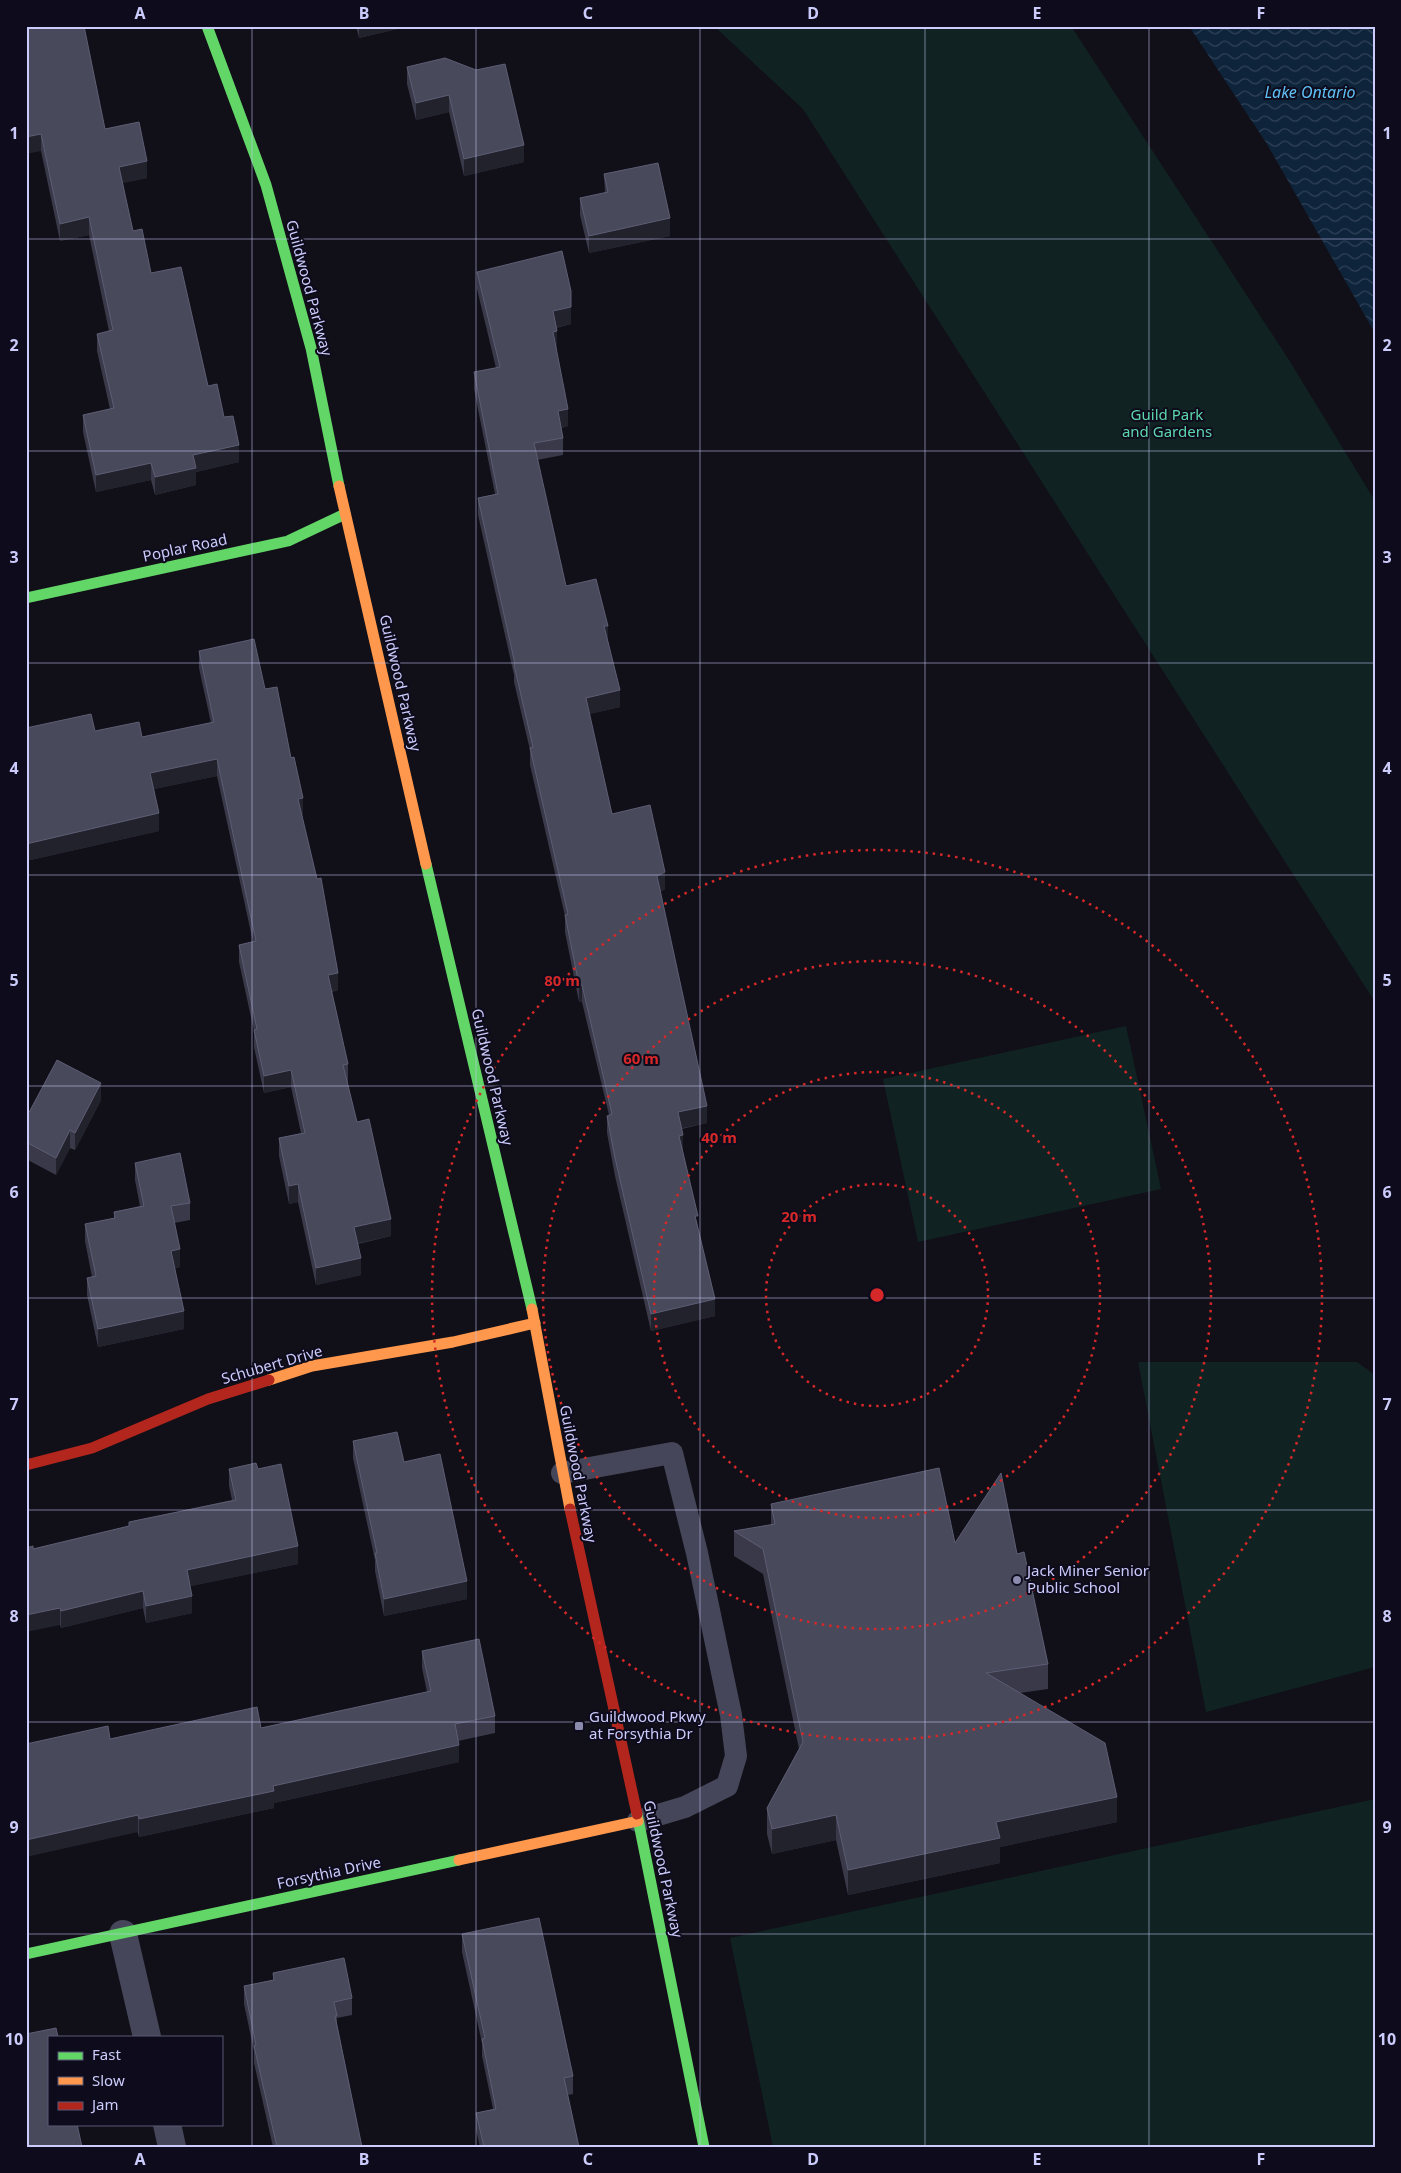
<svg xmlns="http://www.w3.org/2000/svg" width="1401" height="2173" font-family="'Noto Sans',sans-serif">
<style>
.park{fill:#102322}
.water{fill:url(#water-waves)}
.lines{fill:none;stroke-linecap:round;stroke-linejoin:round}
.lane{stroke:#454659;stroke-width:22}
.street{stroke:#454659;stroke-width:28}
.fast{stroke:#63d668;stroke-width:11}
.slow{stroke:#ff974d;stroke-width:11}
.jam{stroke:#b3261e;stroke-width:11}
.wall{fill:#393949}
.shaded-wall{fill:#22222d}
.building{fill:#49495c;stroke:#5d5d75}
.grid{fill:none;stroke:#cbcbfc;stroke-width:1;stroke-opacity:0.55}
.ring{fill:none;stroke:#d62828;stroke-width:2.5;stroke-dasharray:2.5 5}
.poi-dot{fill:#8a8aac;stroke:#0e0c1c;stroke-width:2}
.labels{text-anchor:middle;stroke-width:4;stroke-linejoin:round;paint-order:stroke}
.street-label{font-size:15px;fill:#cbcbfc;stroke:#0e0c1c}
.park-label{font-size:15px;fill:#5cd7ac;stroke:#0e0c1c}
.poi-label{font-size:15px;fill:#cbcbfc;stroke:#0e0c1c;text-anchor:start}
.water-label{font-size:16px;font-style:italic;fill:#5fc0f6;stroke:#0e0c1c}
.centre{fill:#d62828;stroke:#0e0c1c;stroke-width:2.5}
.ring-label{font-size:15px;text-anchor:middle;font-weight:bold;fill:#d62828;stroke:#0e0c1c;stroke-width:4;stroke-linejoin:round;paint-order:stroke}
.neatline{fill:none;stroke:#cbcbfc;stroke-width:2}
.grid-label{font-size:16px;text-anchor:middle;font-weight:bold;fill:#cbcbfc}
</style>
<defs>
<pattern id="water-waves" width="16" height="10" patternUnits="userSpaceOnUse" patternTransform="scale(1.25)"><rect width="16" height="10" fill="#0e243b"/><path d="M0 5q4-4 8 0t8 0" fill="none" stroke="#304258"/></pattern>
</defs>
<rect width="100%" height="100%" fill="#111018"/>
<!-- park -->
<g class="park">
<path d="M 714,26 L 1071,26 L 1289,360 L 1375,501 L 1375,1002 L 803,109 Z"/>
<path d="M 1126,1026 L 1161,1189 L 918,1242 L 883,1079 Z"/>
<path d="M 1138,1362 L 1357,1362 L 1375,1375 L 1375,1667 L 1206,1712 Z"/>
<path d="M 1375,1799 L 1375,2147 L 773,2147 L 730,1938 Z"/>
</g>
<!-- water -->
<path class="water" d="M 1189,26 L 1375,26 L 1375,333 L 1267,144 Z"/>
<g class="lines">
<!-- lane -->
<path class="lane" d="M 562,1473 L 672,1453 L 697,1553 L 731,1715 L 736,1756 L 727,1786 L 685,1807 L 638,1821"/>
<!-- street -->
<g class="street">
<path d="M 123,1934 L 147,2037"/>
<path d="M 167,2124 L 172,2147"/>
</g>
<!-- fast -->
<g class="fast">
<path d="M 207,26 L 266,185 L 311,348 L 339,486"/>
<path d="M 26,598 L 288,541 L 345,514"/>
<path d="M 426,864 L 532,1309"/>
<path d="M 637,1814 L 704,2147"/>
<path d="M 26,1954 L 459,1860"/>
</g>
<!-- slow -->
<g class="slow">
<path d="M 339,486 L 426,864"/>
<path d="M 532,1309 L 570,1509"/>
<path d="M 269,1380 L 312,1366 L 453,1342 L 535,1323"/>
<path d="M 459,1860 L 638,1821"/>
</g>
<!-- jam -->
<g class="jam">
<path d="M 26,1465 L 92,1448 L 208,1399 L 269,1380"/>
<path d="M 570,1509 L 637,1814"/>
</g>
</g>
<!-- wall -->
<g class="wall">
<path d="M 26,26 L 105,129 L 147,178 L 122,183 L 133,231 L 151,273 L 224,417 L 239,462 L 196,472 L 196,485 L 155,495 L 151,480 L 96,492 L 83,432 L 83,415 L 110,409 L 97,351 L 97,334 L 109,331 L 89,235 L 60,241 L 41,151 Z"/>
<path d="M 356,26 L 410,26 L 359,38 Z"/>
<path d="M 407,67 L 476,70 L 524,162 L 464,176 L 449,112 L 416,120 L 407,84 Z"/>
<path d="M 604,174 L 670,236 L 589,253 L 580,215 L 580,198 L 605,193 Z"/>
<path d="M 477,272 L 571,324 L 556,328 L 556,349 L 568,426 L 561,428 L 563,438 L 563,455 L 537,460 L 566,586 L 608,641 L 620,707 L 589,714 L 612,814 L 665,889 L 660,892 L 707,1123 L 682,1129 L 683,1152 L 715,1316 L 651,1331 L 615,1176 L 607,1133 L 607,1116 L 609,1115 L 582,1002 L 579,1002 L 565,932 L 565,916 L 530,765 L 530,750 L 514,682 L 514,675 L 478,515 L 478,498 L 495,494 L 474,389 L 474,372 L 496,368 L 477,289 Z"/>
<path d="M 199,651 L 265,689 L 303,815 L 302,815 L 338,990 L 332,992 L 348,1064 L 348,1082 L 347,1082 L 357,1122 L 391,1236 L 358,1244 L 361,1275 L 316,1285 L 298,1202 L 289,1204 L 279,1156 L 279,1138 L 301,1133 L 291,1087 L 264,1093 L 254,1047 L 254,1031 L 239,962 L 239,945 L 253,942 L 217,776 L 154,789 L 159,831 L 26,861 L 26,728 L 95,731 L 142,737 L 211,723 L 199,668 Z"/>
<path d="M 101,1100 L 75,1150 L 70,1148 L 56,1175 L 26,1159 L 26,1118 Z"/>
<path d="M 135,1163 L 190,1203 L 190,1220 L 174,1223 L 180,1267 L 175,1268 L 184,1329 L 98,1347 L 87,1295 L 87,1278 L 92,1277 L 85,1241 L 85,1224 L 114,1218 L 114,1212 L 140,1206 L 135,1180 Z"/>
<path d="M 353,1441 L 404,1462 L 467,1599 L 384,1616 L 375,1571 L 375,1560 L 353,1458 Z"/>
<path d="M 229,1469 L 258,1469 L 298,1564 L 190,1586 L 192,1613 L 146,1623 L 143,1608 L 61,1628 L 33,1549 L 129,1526 L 129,1522 L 232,1500 L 229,1486 Z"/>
<path d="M 771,1504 L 955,1543 L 1017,1554 L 1048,1664 L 1048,1689 L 1020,1693 L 1117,1822 L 1000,1847 L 1000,1863 L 848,1895 L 836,1840 L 772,1854 L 767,1834 L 767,1808 L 799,1749 L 763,1574 L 734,1556 L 734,1531 L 771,1525 Z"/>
<path d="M 422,1651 L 495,1716 L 495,1733 L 458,1741 L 459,1762 L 274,1803 L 274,1808 L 139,1837 L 110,1739 L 261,1728 L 427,1692 L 422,1668 Z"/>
<path d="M 462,1934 L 573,2076 L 573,2094 L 568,2095 L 579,2147 L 480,2147 L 476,2130 L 476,2113 L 493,2109 L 482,2056 L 482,2043 L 462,1952 Z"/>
<path d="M 273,1973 L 352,1998 L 352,2015 L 337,2018 L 337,2024 L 362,2147 L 273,2147 L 254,2063 L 254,2051 L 244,2004 L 244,1986 L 273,1980 Z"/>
</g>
<!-- shaded-wall -->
<g class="shaded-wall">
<path d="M 359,26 L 410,26 L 359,38 Z"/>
<path d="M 449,95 L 449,112 L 416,120 L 416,103 Z"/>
<path d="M 41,134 L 41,151 L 26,154 L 26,137 Z"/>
<path d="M 524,145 L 524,162 L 464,176 L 464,159 Z"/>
<path d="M 147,161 L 147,178 L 119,184 L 119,167 Z"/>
<path d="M 89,217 L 89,235 L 60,241 L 60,224 Z"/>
<path d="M 670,218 L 670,236 L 589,253 L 589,236 Z"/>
<path d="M 571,291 L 571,324 L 553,328 L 553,311 Z"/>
<path d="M 557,331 L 557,349 L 553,349 L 553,332 Z"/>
<path d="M 568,409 L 568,426 L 558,428 L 558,411 Z"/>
<path d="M 239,445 L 239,462 L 196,472 L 196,485 L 155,495 L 155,477 L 193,455 Z"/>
<path d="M 151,463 L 151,480 L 96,492 L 96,475 Z"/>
<path d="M 604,626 L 608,626 L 608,643 Z"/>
<path d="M 620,690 L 620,707 L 586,715 L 586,698 Z"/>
<path d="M 217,759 L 217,776 L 150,790 L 150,773 Z"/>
<path d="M 303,798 L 303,815 L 298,816 L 298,799 Z"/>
<path d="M 159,813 L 159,831 L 26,861 L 26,844 Z"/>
<path d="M 665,872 L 665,889 L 657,893 L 657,876 Z"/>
<path d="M 338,973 L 338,990 L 328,992 L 328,975 Z"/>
<rect x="579" y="985" width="3" height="17"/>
<path d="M 291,1070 L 291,1087 L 264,1093 L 264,1076 Z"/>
<path d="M 101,1083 L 101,1100 L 75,1150 L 75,1133 Z"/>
<path d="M 707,1106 L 707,1123 L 678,1129 L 678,1112 Z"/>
<path d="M 70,1130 L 70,1148 L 56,1175 L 56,1158 Z"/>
<path d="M 683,1135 L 683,1152 L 679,1136 Z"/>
<path d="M 298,1184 L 298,1202 L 289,1204 L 289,1186 Z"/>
<path d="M 391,1219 L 391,1236 L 354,1244 L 354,1227 Z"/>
<path d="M 180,1249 L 180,1267 L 171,1268 L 171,1251 Z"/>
<path d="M 361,1258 L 361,1275 L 316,1285 L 316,1268 Z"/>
<path d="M 715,1299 L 715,1316 L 651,1331 L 651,1314 Z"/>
<path d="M 184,1311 L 184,1329 L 98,1347 L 98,1329 Z"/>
<path d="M 298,1546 L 298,1564 L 187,1587 L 187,1570 Z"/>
<path d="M 467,1581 L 467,1599 L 384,1616 L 384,1599 Z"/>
<path d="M 143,1591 L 143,1608 L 61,1628 L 61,1611 Z"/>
<path d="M 192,1596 L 192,1613 L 146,1623 L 146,1606 Z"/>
<path d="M 60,1608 L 60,1625 L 26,1632 L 26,1615 Z"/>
<path d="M 459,1745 L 459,1762 L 274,1803 L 274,1808 L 139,1837 L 139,1819 L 273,1786 Z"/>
<path d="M 1117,1797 L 1117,1822 L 1000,1847 L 1000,1863 L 848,1895 L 848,1870 L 996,1822 Z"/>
<path d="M 138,1815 L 138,1832 L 26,1857 L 26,1840 Z"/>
<path d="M 836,1815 L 836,1840 L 772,1854 L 772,1829 Z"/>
</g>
<!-- building -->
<g class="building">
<path d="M 26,26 L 84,26 L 105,129 L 139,122 L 147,161 L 119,167 L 133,231 L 142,229 L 151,273 L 181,267 L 208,386 L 217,384 L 224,417 L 233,416 L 239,445 L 193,455 L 196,468 L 155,477 L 151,463 L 96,475 L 83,415 L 114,408 L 97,334 L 113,330 L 89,217 L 60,224 L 41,134 L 26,137 Z"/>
<path d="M 445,58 L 476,70 L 505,64 L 524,145 L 464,159 L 449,95 L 416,103 L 407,67 Z"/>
<path d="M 658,163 L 670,218 L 589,236 L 580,198 L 608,192 L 604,174 Z"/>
<path d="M 562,251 L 571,291 L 571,307 L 553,311 L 557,331 L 553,332 L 568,409 L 558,411 L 563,438 L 534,443 L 566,586 L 596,579 L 608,626 L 604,626 L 620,690 L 586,698 L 612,814 L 650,805 L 665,872 L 657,876 L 707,1106 L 678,1112 L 683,1135 L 679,1136 L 698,1216 L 695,1216 L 715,1299 L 651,1314 L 615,1158 L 607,1116 L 612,1114 L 582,985 L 579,985 L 565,915 L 568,914 L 530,748 L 533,747 L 514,665 L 515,664 L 478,498 L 498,494 L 474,372 L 500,367 L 477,272 Z"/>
<path d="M 254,639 L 265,689 L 277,687 L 291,758 L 294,757 L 303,798 L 298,799 L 317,879 L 321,878 L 338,973 L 328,975 L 348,1064 L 343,1065 L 357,1122 L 369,1119 L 391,1219 L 354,1227 L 361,1258 L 316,1268 L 298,1184 L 289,1186 L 279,1138 L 305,1133 L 291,1070 L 264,1076 L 254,1030 L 257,1029 L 239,945 L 256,941 L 217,759 L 150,773 L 159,813 L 26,844 L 26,744 L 28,743 L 26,735 L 26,728 L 91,714 L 95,731 L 139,722 L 142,737 L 214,722 L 199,651 Z"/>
<path d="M 57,1060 L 101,1083 L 75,1133 L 70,1130 L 56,1158 L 26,1142 L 26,1118 Z"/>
<path d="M 180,1153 L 190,1203 L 171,1206 L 180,1249 L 171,1251 L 184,1311 L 98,1329 L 87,1278 L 96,1276 L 85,1224 L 115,1218 L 114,1212 L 144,1206 L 135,1163 Z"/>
<path d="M 397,1432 L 404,1462 L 440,1454 L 467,1581 L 384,1599 L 375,1553 L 377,1553 L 353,1441 Z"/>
<path d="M 256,1463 L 258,1469 L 281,1464 L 298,1546 L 187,1570 L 192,1596 L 146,1606 L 143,1591 L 61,1611 L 60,1608 L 26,1615 L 26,1548 L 33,1546 L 33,1549 L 129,1526 L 129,1522 L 236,1500 L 229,1469 Z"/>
<path d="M 939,1468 L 955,1543 L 1001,1473 L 1017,1554 L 1024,1552 L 1048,1664 L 986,1673 L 1105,1743 L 1117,1797 L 996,1822 L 1000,1838 L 848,1870 L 836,1815 L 772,1829 L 767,1808 L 803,1742 L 763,1549 L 734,1531 L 775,1524 L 771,1504 Z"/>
<path d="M 479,1639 L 495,1716 L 455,1724 L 459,1745 L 273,1786 L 274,1791 L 139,1819 L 138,1815 L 26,1840 L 26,1744 L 108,1726 L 110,1739 L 257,1707 L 261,1728 L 431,1691 L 422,1651 Z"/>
<path d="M 539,1918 L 573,2076 L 564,2078 L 579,2147 L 484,2147 L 476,2113 L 496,2109 L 482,2039 L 485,2038 L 462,1934 Z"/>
<path d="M 344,1958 L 352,1998 L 334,2002 L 337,2016 L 335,2016 L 362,2147 L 277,2147 L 272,2125 L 254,2046 L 256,2045 L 244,1986 L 274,1980 L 273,1973 Z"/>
<path d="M 56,2028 L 58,2037 L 49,2037 L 49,2124 L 77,2124 L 82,2147 L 26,2147 L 26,2034 Z"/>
</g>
<!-- grid -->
<path class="grid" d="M 252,26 L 252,2147M 476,26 L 476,2147M 700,26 L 700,2147M 925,26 L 925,2147M 1149,26 L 1149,2147M 26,239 L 1375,239M 26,451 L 1375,451M 26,663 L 1375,663M 26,875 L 1375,875M 26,1086 L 1375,1086M 26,1298 L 1375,1298M 26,1510 L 1375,1510M 26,1722 L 1375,1722M 26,1934 L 1375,1934"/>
<!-- distance rings -->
<g class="ring">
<circle cx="877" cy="1295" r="111"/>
<circle cx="877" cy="1295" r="223"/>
<circle cx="877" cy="1295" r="334"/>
<circle cx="877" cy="1295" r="445"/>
</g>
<!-- markers -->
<g class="poi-dot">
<circle cx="1017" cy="1580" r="5"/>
<rect x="574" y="1721" width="10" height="10" rx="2.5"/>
</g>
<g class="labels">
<!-- street labels -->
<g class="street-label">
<text transform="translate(309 288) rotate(75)" y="5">Guildwood Parkway</text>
<text transform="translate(185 548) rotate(-12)" y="5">Poplar Road</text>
<text transform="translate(400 683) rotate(77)" y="5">Guildwood Parkway</text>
<text transform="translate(492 1077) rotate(77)" y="5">Guildwood Parkway</text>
<text transform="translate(272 1365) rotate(-16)" y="5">Schubert Drive</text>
<text transform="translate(578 1474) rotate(79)" y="5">Guildwood Parkway</text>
<text transform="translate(663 1869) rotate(78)" y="5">Guildwood Parkway</text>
<text transform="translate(329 1873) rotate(-12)" y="5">Forsythia Drive</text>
</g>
<!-- park labels -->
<g class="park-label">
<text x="1167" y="420">Guild Park<tspan x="1167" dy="17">and Gardens</tspan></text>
</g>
<!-- poi labels -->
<g class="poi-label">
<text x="1027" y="1576">Jack Miner Senior<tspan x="1027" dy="17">Public School</tspan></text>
<text x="589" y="1722">Guildwood Pkwy<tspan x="589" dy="17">at Forsythia Dr</tspan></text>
</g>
<!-- water labels -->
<g class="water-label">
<text x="1310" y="98">Lake Ontario</text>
</g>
</g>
<circle cx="877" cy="1295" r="8" class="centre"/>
<g class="ring-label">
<text x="562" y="986">80 m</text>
<text x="641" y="1064">60 m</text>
<text x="719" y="1143">40 m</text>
<text x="799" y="1222">20 m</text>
</g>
<!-- border -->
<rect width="1401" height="2173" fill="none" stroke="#0e0c1c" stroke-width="55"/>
<!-- legend -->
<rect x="48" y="2036" width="175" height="90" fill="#0e0c1c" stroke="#5a5876"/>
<rect x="58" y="2052" width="25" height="8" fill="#63d668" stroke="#5a5876"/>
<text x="92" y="2060" font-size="15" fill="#cbcbfc">Fast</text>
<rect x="58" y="2077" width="25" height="8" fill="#ff974d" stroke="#5a5876"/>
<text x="92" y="2086" font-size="15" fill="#cbcbfc">Slow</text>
<rect x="58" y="2102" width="25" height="8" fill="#b3261e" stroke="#5a5876"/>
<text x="92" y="2110" font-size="15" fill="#cbcbfc">Jam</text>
<rect x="28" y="28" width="1346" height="2118" class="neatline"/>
<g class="grid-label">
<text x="140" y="19">A</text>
<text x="364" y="19">B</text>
<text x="588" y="19">C</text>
<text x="813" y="19">D</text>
<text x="1037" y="19">E</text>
<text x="1261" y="19">F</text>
<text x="14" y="139">1</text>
<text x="1387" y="139">1</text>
<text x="14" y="351">2</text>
<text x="1387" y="351">2</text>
<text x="14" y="563">3</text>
<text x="1387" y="563">3</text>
<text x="14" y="774">4</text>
<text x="1387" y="774">4</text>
<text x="14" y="986">5</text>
<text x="1387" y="986">5</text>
<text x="14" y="1198">6</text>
<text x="1387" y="1198">6</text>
<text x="14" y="1410">7</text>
<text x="1387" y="1410">7</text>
<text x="14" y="1622">8</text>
<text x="1387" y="1622">8</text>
<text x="14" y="1833">9</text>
<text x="1387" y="1833">9</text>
<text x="14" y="2045">10</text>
<text x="1387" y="2045">10</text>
<text x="140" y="2165">A</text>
<text x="364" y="2165">B</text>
<text x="588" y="2165">C</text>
<text x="813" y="2165">D</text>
<text x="1037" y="2165">E</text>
<text x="1261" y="2165">F</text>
</g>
</svg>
